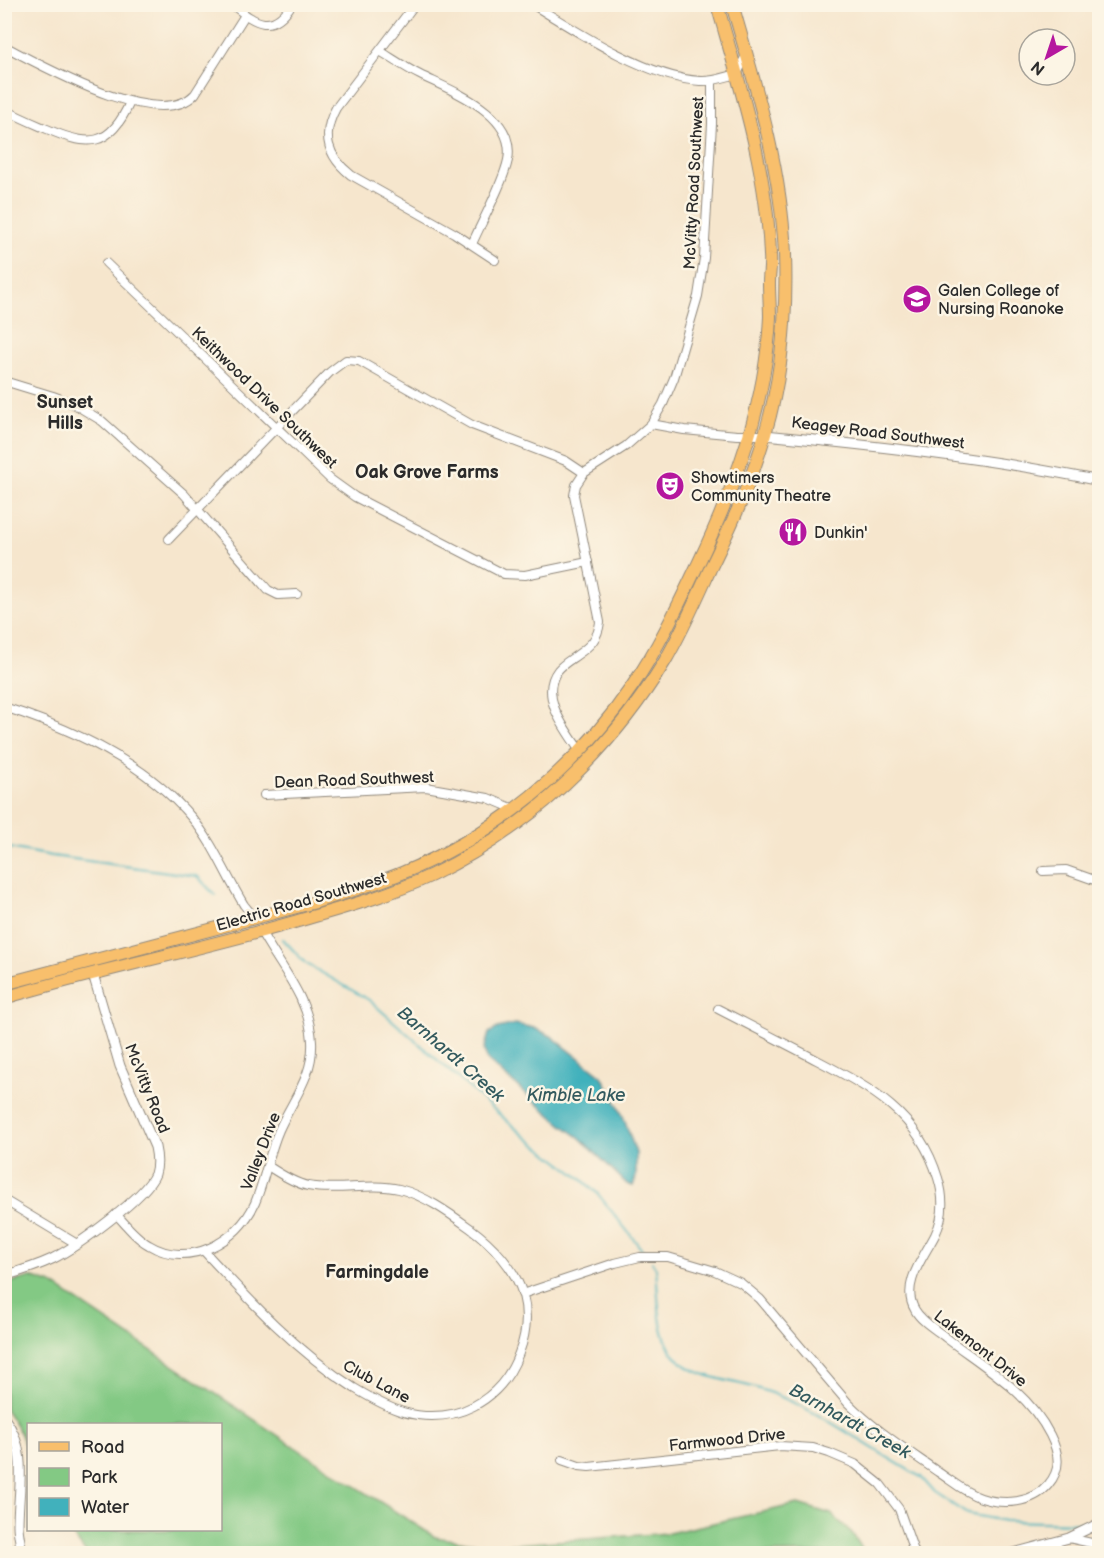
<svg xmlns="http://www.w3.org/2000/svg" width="1104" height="1558" font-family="'Balsamiq Sans',sans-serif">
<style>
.green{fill:#83c984;stroke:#577a58;stroke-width:1.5}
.water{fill:#41b1bc;stroke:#366e74;stroke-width:1.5}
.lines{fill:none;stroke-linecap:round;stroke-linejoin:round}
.stream{stroke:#41b1bc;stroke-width:2}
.minor-casing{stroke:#90887c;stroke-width:10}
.tertiary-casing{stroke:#90887c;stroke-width:11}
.primary-casing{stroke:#90887c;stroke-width:14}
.minor{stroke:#fff;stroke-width:8}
.tertiary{stroke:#fff;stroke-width:9}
.primary{stroke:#f8bf6c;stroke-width:12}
.labels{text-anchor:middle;stroke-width:5;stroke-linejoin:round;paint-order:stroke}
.street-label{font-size:16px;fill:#2b2b2b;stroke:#fcf5e5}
.poi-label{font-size:16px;fill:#2b2b2b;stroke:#fcf5e5;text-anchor:start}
.neighbourhood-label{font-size:18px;font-weight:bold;fill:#2b2b2b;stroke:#fcf5e5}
.water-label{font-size:18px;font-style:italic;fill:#335a5e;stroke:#fcf5e5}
</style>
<rect width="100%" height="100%" fill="#fcf5e5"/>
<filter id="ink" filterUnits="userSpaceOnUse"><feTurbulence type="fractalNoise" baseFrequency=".0167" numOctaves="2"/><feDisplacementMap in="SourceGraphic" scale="12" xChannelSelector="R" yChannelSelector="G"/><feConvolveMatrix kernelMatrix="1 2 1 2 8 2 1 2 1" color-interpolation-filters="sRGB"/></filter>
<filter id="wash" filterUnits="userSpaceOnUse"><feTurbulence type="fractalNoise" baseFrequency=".008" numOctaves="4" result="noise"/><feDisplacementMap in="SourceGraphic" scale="24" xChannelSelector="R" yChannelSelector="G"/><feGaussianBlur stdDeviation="1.35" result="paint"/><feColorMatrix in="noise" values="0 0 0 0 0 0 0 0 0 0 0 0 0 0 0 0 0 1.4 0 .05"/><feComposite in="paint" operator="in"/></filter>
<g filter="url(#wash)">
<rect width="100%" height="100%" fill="#f6e6cd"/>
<!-- green -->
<path class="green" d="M 31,1277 L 52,1284 L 304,1453 L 435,1537 L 489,1546 L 669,1533 L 798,1504 L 831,1514 L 852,1533 L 865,1553 L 86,1553 L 69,1530 L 220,1530 L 220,1424 L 28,1424 L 28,1457 L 21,1434 L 5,1409 L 4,1284 Z"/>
<!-- water -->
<path class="water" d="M 515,1024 L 534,1028 L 551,1036 L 602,1076 L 623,1116 L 636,1153 L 636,1177 L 633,1186 L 627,1184 L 580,1138 L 562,1125 L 488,1061 L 484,1050 L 489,1033 L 498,1028 Z"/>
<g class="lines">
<!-- stream -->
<g class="stream">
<path d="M 4,847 L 52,856 L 197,876 L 215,895"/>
<path d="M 283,939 L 305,963 L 369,1000 L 522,1134 L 579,1177 L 598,1194 L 643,1251"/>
<path d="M 652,1262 L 656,1268 C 659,1296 656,1335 676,1357 C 695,1378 730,1380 756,1388 C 816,1406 867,1448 921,1477 L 935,1493 L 967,1514 L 1005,1521 L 1082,1523 L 1087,1526"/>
<path d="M 1092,1529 L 1100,1534"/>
</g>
</g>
</g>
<g filter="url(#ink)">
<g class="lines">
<!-- minor casing -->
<g class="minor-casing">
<g id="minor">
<path d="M 231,4 C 255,22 271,36 292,4"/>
<path d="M 415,4 L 336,108 C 321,135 327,156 351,175 L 454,233 L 495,260"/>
<path d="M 532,4 C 577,32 648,78 700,81 C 712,82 725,77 737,74 L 747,53"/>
<path d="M 4,46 C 43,66 159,133 195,94 L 245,15"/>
<path d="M 380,51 C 393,59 406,68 420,75 C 452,91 517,114 508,160 C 503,184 482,221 472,244"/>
<path d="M 4,109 C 18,117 33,123 47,129 C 88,147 110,148 130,102"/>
<path d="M 106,263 L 330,479 L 355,497 L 504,574 L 525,575 L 588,562"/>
<path d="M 4,381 L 53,396 L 74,404 L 102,421 L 184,494 L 268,590 L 278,595 L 297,594"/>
<path d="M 651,424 L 684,430 L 737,435 L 765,435"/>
<path d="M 169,539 L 330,372 L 346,360 L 359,361 L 472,425 L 566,461 L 584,473"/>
<path d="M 4,707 C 73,729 145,762 192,818 C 214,844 226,876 244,905 C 248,910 252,914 255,919"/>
<path d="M 580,751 C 566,730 538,696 558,670 C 563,664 570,660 577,655 C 590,646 598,639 600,622 L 574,495 L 576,485 L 584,473 L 626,446 L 651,424 L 663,404 L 674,378 L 698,296 L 704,258 L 712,124 L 712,81"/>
<path d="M 264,795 L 426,787 L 488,798 L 514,809"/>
<path d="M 1043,871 L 1066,870 L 1100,882"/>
<path d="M 4,1200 L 77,1244"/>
<path d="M 116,1214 C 126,1225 136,1238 149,1245 C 188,1269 238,1242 255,1203 C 265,1179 269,1153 279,1130 C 292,1100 314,1076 312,1041 C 309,997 280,967 260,930"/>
<path d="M 204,1251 C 250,1301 296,1351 354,1388 C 369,1397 386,1407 403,1412 C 454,1426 501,1402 519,1353 C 526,1335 528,1314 523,1295 C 515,1268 492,1244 470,1228 C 449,1213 424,1195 399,1189 C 369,1182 338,1192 308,1186 C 294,1183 280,1174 268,1166"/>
<path d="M 522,1294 L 615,1263 L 640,1257 L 668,1257 L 715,1271 L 741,1283 L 760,1299 L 848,1403 C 875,1430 907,1450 938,1472 C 952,1481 965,1493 981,1498 C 1003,1505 1032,1504 1048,1485 C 1062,1469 1059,1453 1050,1435 C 1028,1391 983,1366 945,1337 C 935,1329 921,1321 915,1310 C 900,1285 924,1257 935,1235 C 944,1217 944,1197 938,1178 C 918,1111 868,1087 811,1057 C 780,1041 749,1025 718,1009"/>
<path d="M 562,1460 L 579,1466 L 589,1467 L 780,1446 L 813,1448 L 829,1453 L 855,1464 L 880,1484 L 899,1509 L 915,1554"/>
<path d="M 1069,1538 L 1100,1545"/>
</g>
</g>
<!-- tertiary casing -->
<g class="tertiary-casing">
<g id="tertiary">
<path d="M 765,435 C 877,446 989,458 1100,481"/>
<path d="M 4,1276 C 21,1271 37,1266 52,1259 C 76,1247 146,1197 155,1174 C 158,1165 157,1156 155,1147 L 120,1066 L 93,974"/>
<path d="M 4,1418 C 29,1449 18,1489 18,1525 C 18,1534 21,1544 22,1554"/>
<path d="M 1010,1554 L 1069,1538 L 1100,1523"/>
</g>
</g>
<!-- primary casing -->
<g class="primary-casing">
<g id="primary">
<path d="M 4,984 L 312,903 C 342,894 373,885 402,873 C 495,835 577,768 633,685 C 659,647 679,604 699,562 C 736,484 766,404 770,317 C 770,306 769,294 769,283 C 769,274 771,265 770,255 C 767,169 740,87 717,4"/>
<path d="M 4,998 C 104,968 208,948 308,918 C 350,906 392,894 432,875 C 529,828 609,753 665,661 C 682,632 696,600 710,569 C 731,526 752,481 765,434 C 782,377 787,313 785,254 C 781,167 756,87 732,4"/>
</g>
</g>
<!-- minor -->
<use href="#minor" class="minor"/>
<!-- tertiary -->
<use href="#tertiary" class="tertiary"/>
<!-- primary -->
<use href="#primary" class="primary"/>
</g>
</g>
<!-- icons -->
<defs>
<g id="university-disc" transform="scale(1.5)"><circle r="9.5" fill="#b5179e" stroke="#fcf5e5"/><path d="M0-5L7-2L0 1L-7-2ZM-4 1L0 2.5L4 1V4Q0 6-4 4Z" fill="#fff"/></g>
<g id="theatre-disc" transform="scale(1.5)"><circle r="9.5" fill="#b5179e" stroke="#fcf5e5"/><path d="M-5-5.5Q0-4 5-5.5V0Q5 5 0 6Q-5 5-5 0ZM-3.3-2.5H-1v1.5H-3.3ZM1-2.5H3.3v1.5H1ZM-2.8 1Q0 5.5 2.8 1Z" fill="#fff"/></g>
<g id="restaurant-disc" transform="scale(1.5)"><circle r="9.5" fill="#b5179e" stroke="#fcf5e5"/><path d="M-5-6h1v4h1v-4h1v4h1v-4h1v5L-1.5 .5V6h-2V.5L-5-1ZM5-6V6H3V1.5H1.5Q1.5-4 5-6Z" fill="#fff"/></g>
</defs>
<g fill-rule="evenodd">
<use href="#university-disc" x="917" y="299"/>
<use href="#theatre-disc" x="670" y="486"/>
<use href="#restaurant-disc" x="793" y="532"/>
</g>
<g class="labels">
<!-- street labels -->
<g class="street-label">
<text transform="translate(693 183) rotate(-87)" y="6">McVitty Road Southwest</text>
<text transform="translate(265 397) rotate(44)" y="6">Keithwood Drive Southwest</text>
<text transform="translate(878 432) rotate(7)" y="6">Keagey Road Southwest</text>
<text transform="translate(354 779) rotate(-2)" y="6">Dean Road Southwest</text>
<text transform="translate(301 901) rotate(-16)" y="6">Electric Road Southwest</text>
<text transform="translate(148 1088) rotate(68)" y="6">McVitty Road</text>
<text transform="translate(260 1151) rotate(-69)" y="6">Valley Drive</text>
<text transform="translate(981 1348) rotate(38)" y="6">Lakemont Drive</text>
<text transform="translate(377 1381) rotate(28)" y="6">Club Lane</text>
<text transform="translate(727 1439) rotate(-6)" y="6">Farmwood Drive</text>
</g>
<!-- poi labels -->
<g class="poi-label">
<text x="938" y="296">Galen College of<tspan x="938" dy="18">Nursing Roanoke</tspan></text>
<text x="691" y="483">Showtimers<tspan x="691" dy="18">Community Theatre</tspan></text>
<text x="814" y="538">Dunkin'</text>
</g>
<!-- neighbourhood labels -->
<g class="neighbourhood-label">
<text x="65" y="408">Sunset<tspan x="65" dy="21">Hills</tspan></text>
<text x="427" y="478">Oak Grove Farms</text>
<text x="377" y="1278">Farmingdale</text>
</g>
<!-- water labels -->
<g class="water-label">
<text transform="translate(451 1054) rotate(41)" y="6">Barnhardt Creek</text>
<text x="576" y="1101">Kimble Lake</text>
<text transform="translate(850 1421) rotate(29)" y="6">Barnhardt Creek</text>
</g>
</g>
<!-- margin -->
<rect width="1104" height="1558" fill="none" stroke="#fcf5e5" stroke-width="24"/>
<!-- legend -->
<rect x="27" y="1423" width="195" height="108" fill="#fcf5e5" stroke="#a8a49b" stroke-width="1.5"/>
<rect x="39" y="1442" width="30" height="9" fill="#f8bf6c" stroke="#a8a49b" stroke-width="1.5"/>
<text x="81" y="1453" font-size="18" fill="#2b2b2b">Road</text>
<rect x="39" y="1468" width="30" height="18" fill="#83c984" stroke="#a8a49b" stroke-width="1.5"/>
<text x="81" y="1483" font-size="18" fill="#2b2b2b">Park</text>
<rect x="39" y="1498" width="30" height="18" fill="#41b1bc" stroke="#a8a49b" stroke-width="1.5"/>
<text x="81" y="1513" font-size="18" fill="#2b2b2b">Water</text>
<!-- north arrow -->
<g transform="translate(1047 57) rotate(219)"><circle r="28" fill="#fcf5e5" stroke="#a8a49b" stroke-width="1.5"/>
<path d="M0-4.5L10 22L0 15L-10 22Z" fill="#b5179e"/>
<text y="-9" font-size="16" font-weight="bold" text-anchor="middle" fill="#2b2b2b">N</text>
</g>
</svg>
